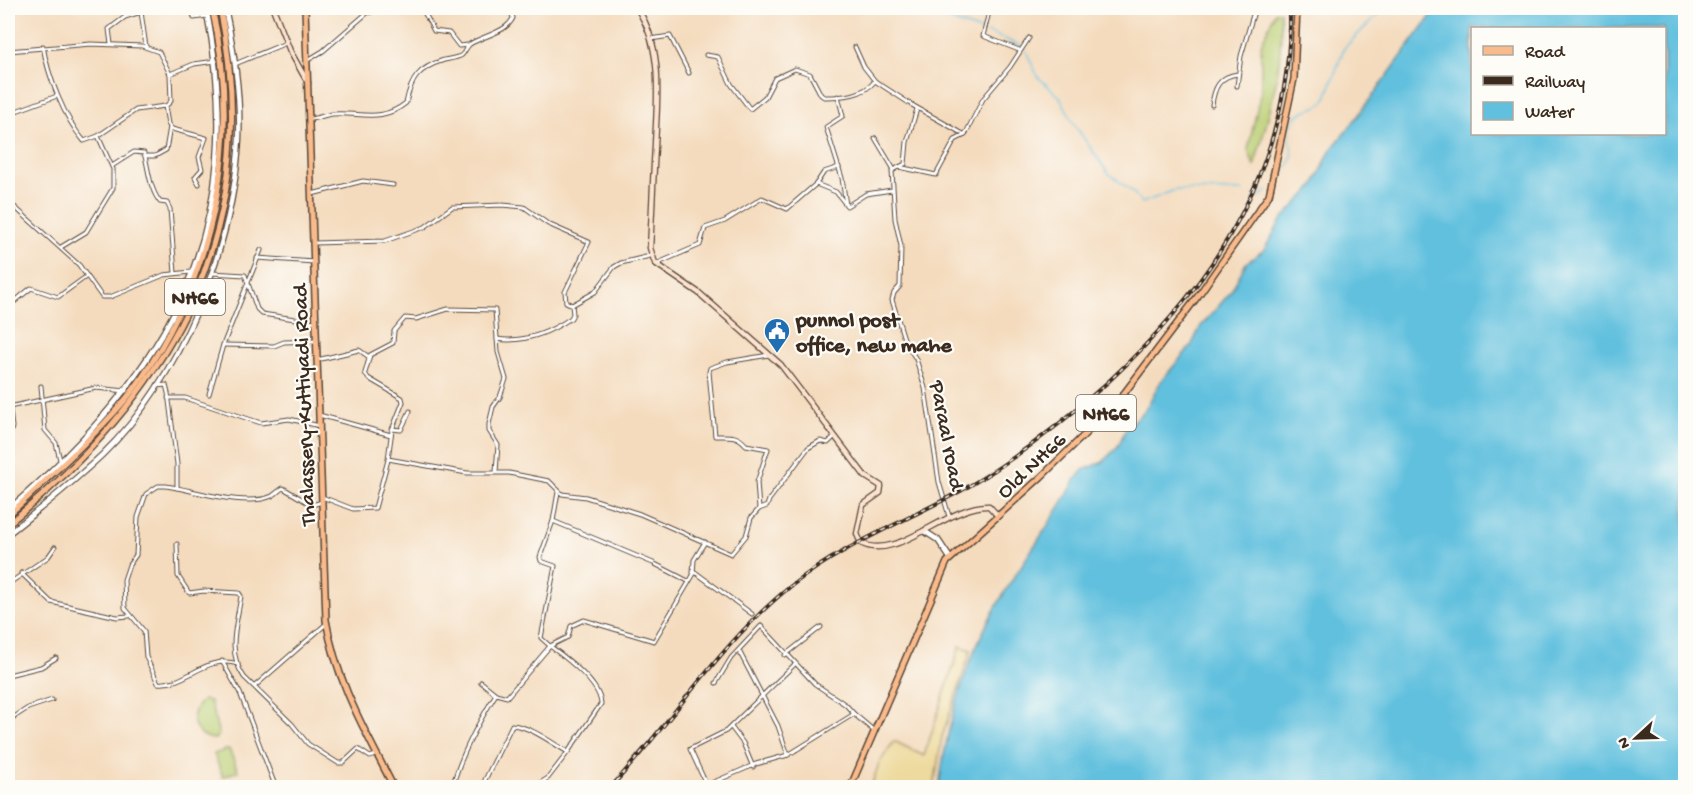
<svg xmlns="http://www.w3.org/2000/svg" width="1693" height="795" font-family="'Gochi Hand',sans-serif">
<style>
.green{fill:#b9cd71;stroke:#7a7c48;stroke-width:1.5}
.sand{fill:#eeda9e;stroke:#94825e;stroke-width:1.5}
.water{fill:#60c0de;stroke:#4e757e;stroke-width:1.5;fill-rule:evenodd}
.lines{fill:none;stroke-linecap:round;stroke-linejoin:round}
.stream{stroke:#60c0de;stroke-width:1.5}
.minor-casing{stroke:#574536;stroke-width:5}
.tertiary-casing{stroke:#574536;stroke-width:7}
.secondary-casing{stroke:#574536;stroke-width:7}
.primary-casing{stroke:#574536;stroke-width:8}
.trunk-casing{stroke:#574536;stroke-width:8}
.minor{stroke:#fff;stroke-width:3}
.tertiary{stroke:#fff;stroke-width:4.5}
.secondary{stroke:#fde4d1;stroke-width:4.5}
.primary{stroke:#fabb8c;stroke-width:5}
.trunk{stroke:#fabb8c;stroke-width:5}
.rail-casing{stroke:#3b2a1e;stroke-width:4}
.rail{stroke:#fdfcf7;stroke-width:1.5;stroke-dasharray:4.5;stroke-linecap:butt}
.labels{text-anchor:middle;stroke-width:4.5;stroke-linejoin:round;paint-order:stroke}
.shield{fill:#fdfcf7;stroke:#75695f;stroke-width:1.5}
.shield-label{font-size:21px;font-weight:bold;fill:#3b2a1e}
.poi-label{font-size:22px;font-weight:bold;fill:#3b2a1e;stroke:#fdfcf7;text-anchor:start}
.street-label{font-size:22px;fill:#3b2a1e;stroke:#fdfcf7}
</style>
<rect width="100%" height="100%" fill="#fdfcf7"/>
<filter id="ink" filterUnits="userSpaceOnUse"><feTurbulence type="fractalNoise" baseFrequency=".0167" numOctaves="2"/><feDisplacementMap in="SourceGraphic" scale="12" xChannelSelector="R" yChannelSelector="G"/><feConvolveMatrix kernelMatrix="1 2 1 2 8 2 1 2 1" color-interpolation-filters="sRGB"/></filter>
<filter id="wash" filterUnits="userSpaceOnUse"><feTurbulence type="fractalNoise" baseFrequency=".008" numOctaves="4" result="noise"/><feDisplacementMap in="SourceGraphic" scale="24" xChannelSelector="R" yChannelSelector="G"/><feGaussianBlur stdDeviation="1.35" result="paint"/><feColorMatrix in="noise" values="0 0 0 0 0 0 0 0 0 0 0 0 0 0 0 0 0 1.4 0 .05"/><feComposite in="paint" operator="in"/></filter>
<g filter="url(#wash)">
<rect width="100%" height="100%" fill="#f4dbbe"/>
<!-- green -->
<g class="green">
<path d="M 1280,11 C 1285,63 1269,117 1254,166 L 1248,150 L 1261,91 L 1261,45 L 1275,12 Z"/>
<path d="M 203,700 L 210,701 L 219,734 L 215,739 C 191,737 187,713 203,700 Z"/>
<path d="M 229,749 L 238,771 L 223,777 L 214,754 Z"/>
</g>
<!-- sand -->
<path class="sand" d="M 960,646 L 971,650 L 942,737 L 934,787 L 871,787 L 879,763 L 894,741 L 924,756 Z"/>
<!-- water -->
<path class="water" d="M 1437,8 L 1685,8 L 1685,787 L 939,787 C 947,722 966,658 1000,600 C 1024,559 1053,521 1076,479 L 1083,470 L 1103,462 L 1118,446 L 1126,429 L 1145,410 L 1161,381 L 1191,346 L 1201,326 L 1230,293 L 1246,263 L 1264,250 L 1282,219 L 1314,186 L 1330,151 L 1352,124 ZM 1472,28 L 1664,28 L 1664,134 L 1472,134 Z"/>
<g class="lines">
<!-- stream -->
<g class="stream">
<path d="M 926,8 L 935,15 L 981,31"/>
<path d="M 987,32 L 1024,47 L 1038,77 L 1060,97 L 1074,124 L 1108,173 L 1132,191 L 1142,203 L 1175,190 L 1243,191"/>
<path d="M 1279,176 C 1308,148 1279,147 1294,120 C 1302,106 1315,112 1325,101 L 1344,48 L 1385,8"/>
<path d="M 1253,196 L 1258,198 L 1267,191"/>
</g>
</g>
</g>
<g filter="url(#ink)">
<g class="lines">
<!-- minor casing -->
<g class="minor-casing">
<g id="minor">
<path d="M 192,8 L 194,18 L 207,16"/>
<path d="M 422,8 L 434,31 L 449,33 L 459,46 L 468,45"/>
<path d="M 990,8 L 983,36 L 1019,50"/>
<path d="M 1011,8 L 1013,8"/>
<path d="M 651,39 L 670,36 L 689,73"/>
<path d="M 8,41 L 13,51"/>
<path d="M 111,44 L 109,29 L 125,17 L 141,12"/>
<path d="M 43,46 C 48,76 64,118 84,141 L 98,136"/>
<path d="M 146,47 L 141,12 L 152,8"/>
<path d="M 855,47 L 864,67 L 875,81 L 912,105 L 965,135"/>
<path d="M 8,51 L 91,44 L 142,46 L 159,52 L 170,74 L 194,64 L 216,61"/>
<path d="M 706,55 L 718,57 L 731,84 L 750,109 L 765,97 L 775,78 L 795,69 L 810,74 L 821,95 L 824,97 C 843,97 863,96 875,81"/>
<path d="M 308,60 L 323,51 L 367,13 L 388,8"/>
<path d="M 235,64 L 286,43"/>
<path d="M 1237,86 L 1241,56 L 1255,8"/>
<path d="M 838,96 L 843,116 L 826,127 L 842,178 L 846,205"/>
<path d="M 1212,105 C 1214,88 1219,76 1238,74"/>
<path d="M 166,106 L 171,101 L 170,74"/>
<path d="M 8,114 L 57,96"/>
<path d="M 310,119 C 318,118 325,115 333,114 C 361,112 381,123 406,103 C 411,79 418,68 444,60 C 448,59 458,58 462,55 C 465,52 466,47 470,44 C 483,36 507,32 513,18 L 510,8"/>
<path d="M 875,138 L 893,168"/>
<path d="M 146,156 L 155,156 L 166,150 L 170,127"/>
<path d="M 112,166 L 134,152 L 144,153 C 149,169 149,188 160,202 L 167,203 L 170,209 L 175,273"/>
<path d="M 899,167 L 905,164 L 907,142 L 917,109"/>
<path d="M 816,184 L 824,172 L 839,167"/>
<path d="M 312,194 L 363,181 L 393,185"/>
<path d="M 8,201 L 79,265 L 102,297 L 110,297 L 164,275 L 191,272"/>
<path d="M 314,243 L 385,241 L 425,227 L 452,207 L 502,205 L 524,207 L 548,224 L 589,242 L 565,292 L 566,302 L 572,305 L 595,292 L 614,267 L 621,263 L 650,256"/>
<path d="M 61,247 L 86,232 L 113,188 L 113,169 L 98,136 L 136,110 L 165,106 L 168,124 L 172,129 L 206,138 L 199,157 L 202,169 L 195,177 L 199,184"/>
<path d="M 257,258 L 314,262"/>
<path d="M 656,264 L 700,245 L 705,228 L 725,221 L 762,198 L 787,209 L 816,184 L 836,192 L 847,206 L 866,194 L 892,190"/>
<path d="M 212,273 L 245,275 L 257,309 L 262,314 L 315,322"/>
<path d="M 8,307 L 31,288 L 58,297 L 87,276"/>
<path d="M 497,339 C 524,343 549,333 571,318 L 573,314 L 572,305"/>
<path d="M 223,345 L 274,346 L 284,342 L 316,341"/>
<path d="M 317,360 L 359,350 L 369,357"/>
<path d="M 41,386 L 45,430 L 56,443 L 60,460"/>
<path d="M 157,386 L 166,385 L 168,393 L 177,464 L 177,488"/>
<path d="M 8,393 L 12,427 L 8,445"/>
<path d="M 209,394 L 223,345 L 261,250"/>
<path d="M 168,398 L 185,398 L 261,423 L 289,419 L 320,426"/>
<path d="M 9,407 L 96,388 L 126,391"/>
<path d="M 319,415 L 391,435"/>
<path d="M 392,429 L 401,430 L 410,411"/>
<path d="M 496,472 L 498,445 L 489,431 L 489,424 L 493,407 L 500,397 L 506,379 L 498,352 L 495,310 L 448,309 L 416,319 L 405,318 L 394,331 L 393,343 L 370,355 L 365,373 L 368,378 L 402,398 L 403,402 L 392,430 L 388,459 L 467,473 L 509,473 L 549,481 L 562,494 L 586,497 L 640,514 L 731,554 L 746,536 L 751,518 L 759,509 L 757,482 L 768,449 L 746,445 C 737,434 728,436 715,436 L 709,372 L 710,368 L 727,362 L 769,355"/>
<path d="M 558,492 L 553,521 L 540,557 L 541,561 L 555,566 L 541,638 L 550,646 L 568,637 L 571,626 L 584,620 L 654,641 L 695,572 L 752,614"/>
<path d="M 322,497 L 353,509 L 375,508 L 388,460"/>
<path d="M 759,509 L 767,506 L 769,500 L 808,448 L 820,441 L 828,443 L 834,437"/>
<path d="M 949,516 L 939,482 L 925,388 L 916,359 L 905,342 L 892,300 L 894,293 L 900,286 L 901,246 L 895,219 L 892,171 L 899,167 L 936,175 L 955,140 L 965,135 L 983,99 L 1010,67 L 1029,38"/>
<path d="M 553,521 L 653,563 L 688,581"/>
<path d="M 177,544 L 178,576 L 189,593 L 204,591 L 239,593 L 241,596 C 237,624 226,651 244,677 L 292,724 L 308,744 L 338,763 L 343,763 L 358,749 L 370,757 L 376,755"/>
<path d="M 21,573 L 51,602 L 117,617 L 129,616"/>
<path d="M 693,573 L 694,560 L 705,542"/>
<path d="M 8,584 L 48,557 L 55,547"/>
<path d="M 739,651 L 778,726 L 788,755"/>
<path d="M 785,655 L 821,627"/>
<path d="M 222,661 L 240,693 L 276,788"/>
<path d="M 238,664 C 204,654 187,686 158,683 L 146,657 L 144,631 L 125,608 L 124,580 L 129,565 L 136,555 L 138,517 L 146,494 L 158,486 L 166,486 C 194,490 246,508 272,496 C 276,494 279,490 283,488 L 312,505 L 322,502"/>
<path d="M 8,675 L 41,667 L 56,658"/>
<path d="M 481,682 L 496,694 L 507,697 L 550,646 C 566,658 600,683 601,704 L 568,752 C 550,742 532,727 512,725 L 481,788"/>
<path d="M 255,686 L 326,624"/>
<path d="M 854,714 L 873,730"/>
<path d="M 8,721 L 28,708 L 52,700"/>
<path d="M 731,727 L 743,743 L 753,767"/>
<path d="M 707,785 L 756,764 L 788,755 L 854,714 L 846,705 L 815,684 L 761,626 L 731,658 L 716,683"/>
<path d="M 452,788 C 461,754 478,723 496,694"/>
<path d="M 532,788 L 548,778 L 568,752"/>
<path d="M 689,788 L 692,788"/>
<path d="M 708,788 L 690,749 L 726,731 L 794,665"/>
</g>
</g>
<!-- tertiary casing -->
<g class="tertiary-casing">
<g id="tertiary">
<path d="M 8,510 C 172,368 251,229 206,8"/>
<path d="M 924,531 L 938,540 L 950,558"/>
<path d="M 8,534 C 40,509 72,483 102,455 C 181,378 233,248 239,139 C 241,95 234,50 225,8"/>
</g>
</g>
<!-- secondary casing -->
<g class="secondary-casing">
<g id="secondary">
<path d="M 273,8 L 290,51 L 308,83"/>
<path d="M 637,8 C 664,49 657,99 655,146 C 653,180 652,214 650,248 L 655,263 L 699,293 L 781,365 L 865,476 L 881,486 L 880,493 L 863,505 L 857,534 L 861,543 C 896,563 949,504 989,506 L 998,516"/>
</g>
</g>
<!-- primary casing -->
<g class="primary-casing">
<g id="primary">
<path d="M 305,8 L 326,620 C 337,684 365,730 394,788"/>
<path d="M 850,788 L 947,562 L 1041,477 L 1116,404 L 1198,296 L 1269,195 L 1294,79 L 1297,8"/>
</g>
</g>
<!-- trunk casing -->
<g class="trunk-casing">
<g id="trunk">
<path d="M 8,515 C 25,501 41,484 58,469 C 87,441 118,412 141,379 C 216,270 242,137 212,8"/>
<path d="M 8,524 C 176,389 265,225 220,8"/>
</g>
</g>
<!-- minor -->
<use href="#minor" class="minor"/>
<!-- tertiary -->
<use href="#tertiary" class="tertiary"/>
<!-- secondary -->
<use href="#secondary" class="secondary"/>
<!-- primary -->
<use href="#primary" class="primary"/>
<!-- trunk -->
<use href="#trunk" class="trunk"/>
<!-- rail casing -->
<g class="rail-casing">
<path id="rail" d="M 610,788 C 672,722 720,643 791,586 C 844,544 907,521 966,488 C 1017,458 1065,421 1109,381 C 1219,279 1292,162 1290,8"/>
</g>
<!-- rail -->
<use href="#rail" class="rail"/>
</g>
</g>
<!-- icons -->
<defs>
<g id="civic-pin" transform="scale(1.35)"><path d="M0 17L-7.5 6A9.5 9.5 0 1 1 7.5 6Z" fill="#1f6fb2" stroke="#fdfcf7"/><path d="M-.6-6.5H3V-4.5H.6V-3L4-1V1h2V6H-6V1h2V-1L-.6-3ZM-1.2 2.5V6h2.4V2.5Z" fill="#fff"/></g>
</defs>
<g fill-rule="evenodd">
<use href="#civic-pin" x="777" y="331"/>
</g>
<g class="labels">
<!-- shield labels -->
<g class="shield">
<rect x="165" y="279" width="60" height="36" rx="4.5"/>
<rect x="1076" y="395" width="60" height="36" rx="4.5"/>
</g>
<g class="shield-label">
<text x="195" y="304">NH66</text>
<text x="1106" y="420">NH66</text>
</g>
<!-- poi labels -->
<g class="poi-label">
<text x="796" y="326">punnol post<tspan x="796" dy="25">office, new mahe</tspan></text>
</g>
<!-- street labels -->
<g class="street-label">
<text transform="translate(302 405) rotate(-92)" y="8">Thalassery-Kuttiyadi Road</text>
<text transform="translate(949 435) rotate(79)" y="8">Paraal road</text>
<text transform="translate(1030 464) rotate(-43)" y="8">Old NH66</text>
</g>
</g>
<!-- margin -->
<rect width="1693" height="795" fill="none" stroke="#fdfcf7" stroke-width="30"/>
<!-- legend -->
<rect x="1471" y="27" width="195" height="108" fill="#fdfcf7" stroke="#afa8a0" stroke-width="1.5"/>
<rect x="1483" y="46" width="30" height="9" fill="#fabb8c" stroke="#afa8a0" stroke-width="1.5"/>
<text x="1525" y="57" font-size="18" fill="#3b2a1e">Road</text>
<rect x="1483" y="76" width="30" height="9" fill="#3b2a1e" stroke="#afa8a0" stroke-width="1.5"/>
<text x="1525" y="87" font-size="18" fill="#3b2a1e">Railway</text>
<rect x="1483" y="102" width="30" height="18" fill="#60c0de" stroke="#afa8a0" stroke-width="1.5"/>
<text x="1525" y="117" font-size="18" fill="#3b2a1e">Water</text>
<!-- north arrow -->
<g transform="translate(1636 738) rotate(248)" stroke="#fdfcf7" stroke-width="4.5" paint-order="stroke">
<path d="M0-4.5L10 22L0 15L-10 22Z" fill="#3b2a1e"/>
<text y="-9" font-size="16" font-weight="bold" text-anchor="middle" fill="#3b2a1e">N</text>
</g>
</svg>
